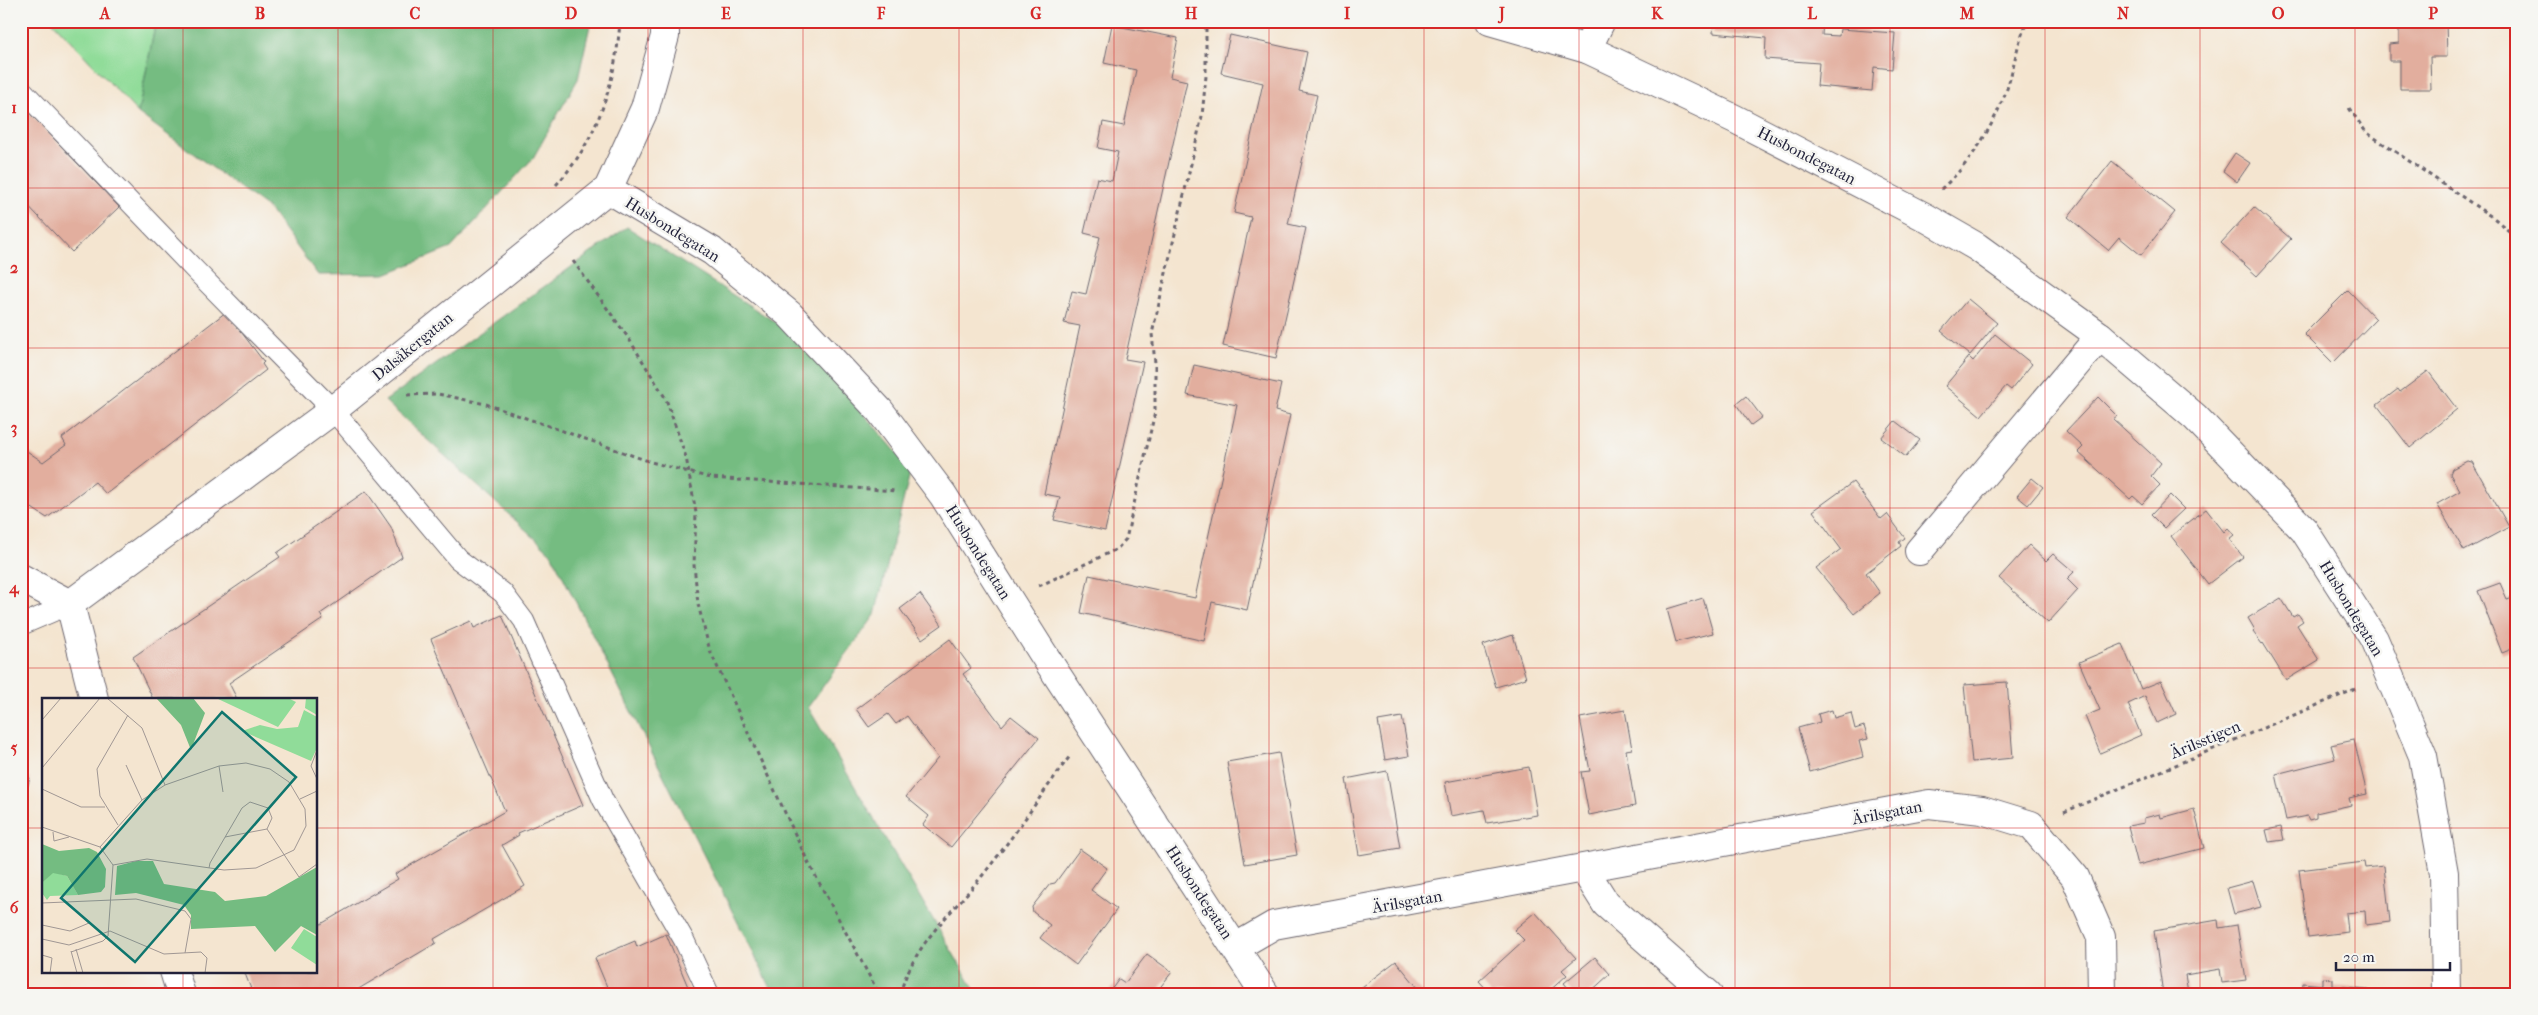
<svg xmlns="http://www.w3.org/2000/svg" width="2538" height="1015" font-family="'IM FELL French Canon',serif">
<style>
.green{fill:#90dc99;stroke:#597f6a}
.forest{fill:#74bc81;stroke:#4b6f5e}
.building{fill:#e2ae9e}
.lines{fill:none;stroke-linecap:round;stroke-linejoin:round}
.service-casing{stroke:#6c666f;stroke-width:22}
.minor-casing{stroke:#6c666f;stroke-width:30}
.path{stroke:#6c666f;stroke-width:3;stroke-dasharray:4 4;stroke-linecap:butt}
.service{stroke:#fff;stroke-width:20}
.minor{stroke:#fff;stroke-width:28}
.grid{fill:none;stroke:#d62828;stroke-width:1;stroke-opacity:0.55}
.labels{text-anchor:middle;stroke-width:5;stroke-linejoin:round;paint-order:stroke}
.street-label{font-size:16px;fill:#22223b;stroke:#f6f6f2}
.inset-road{fill:none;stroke:#a09794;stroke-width:1}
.view{fill:#0f766e;fill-opacity:0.15;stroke:#0f766e;stroke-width:2.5}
.inset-edge{fill:none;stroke:#22223b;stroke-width:2.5}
.neatline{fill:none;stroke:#d62828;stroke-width:2}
.grid-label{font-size:16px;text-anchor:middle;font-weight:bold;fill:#d62828}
</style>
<rect width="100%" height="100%" fill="#f6f6f2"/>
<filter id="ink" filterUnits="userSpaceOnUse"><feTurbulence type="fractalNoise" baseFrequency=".02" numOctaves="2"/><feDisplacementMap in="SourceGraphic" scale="10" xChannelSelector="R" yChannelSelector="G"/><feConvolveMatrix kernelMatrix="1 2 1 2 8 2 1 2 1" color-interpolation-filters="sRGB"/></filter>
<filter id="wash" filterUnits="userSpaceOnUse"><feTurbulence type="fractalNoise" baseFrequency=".0096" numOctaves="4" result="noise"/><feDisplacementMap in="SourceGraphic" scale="20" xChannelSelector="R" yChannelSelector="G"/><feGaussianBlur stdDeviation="1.12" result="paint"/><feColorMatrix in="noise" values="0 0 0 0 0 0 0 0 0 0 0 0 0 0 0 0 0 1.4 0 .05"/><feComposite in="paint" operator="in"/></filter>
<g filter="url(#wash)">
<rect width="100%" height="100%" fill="#f4e5d0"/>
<!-- green -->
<path class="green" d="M 52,21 L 156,21 L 138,113 Z"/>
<!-- forest -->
<g class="forest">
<path d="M 156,21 L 591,21 L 578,79 L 533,158 L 451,248 L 385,274 L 318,275 L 269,209 L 138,113 Z"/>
<path d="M 627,227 L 797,336 L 911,469 L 875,615 L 808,707 L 977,994 L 774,994 L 551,553 L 385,401 Z"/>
</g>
<g id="blocks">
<!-- building -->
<g class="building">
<path d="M 1714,21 L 1823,21 L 1822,35 L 1839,36 L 1840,29 L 1895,33 L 1892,69 L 1874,67 L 1872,91 L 1817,86 L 1819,63 L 1765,59 L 1766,38 L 1713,33 Z"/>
<path d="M 2399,21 L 2446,21 L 2447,57 L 2430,57 L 2431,89 L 2400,89 L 2400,61 L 2389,61 L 2389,44 L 2399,43 Z"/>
<path d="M 1112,25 L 1178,38 L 1170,77 L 1187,81 L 1125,359 L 1143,362 L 1105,531 L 1054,520 L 1060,497 L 1044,494 L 1080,326 L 1064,323 L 1072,291 L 1086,294 L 1100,237 L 1084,233 L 1097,178 L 1112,181 L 1118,152 L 1098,148 L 1103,122 L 1124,126 L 1136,70 L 1104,63 Z"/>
<path d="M 1230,35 L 1307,52 L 1299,91 L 1317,95 L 1288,224 L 1306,228 L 1276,358 L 1223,346 L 1251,217 L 1234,213 L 1263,83 L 1221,73 Z"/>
<path d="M 21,104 L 119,207 L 72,252 L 21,198 Z"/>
<path d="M 2235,153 L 2250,163 L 2237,182 L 2223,171 Z"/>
<path d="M 2112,161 L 2175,212 L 2141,255 L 2119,237 L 2108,250 L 2068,217 Z"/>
<path d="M 2254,207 L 2291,239 L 2257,276 L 2221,243 Z"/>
<path d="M 2348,290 L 2376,319 L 2333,363 L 2304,334 Z"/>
<path d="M 1968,299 L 1997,323 L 1970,355 L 1941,331 Z"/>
<path d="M 226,312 L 264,362 L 262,364 L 266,370 L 106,494 L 95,482 L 47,518 L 21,501 L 21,447 L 43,462 L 66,445 L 62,438 Z"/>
<path d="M 1995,334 L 2032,364 L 2011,390 L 2006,386 L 1981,416 L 1945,386 L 1969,357 L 1973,361 Z"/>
<path d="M 1194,365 L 1281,384 L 1275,411 L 1290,415 L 1247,610 L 1212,602 L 1204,641 L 1081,613 L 1089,575 L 1195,598 L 1237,405 L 1187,395 Z"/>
<path d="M 2428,371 L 2457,409 L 2410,448 L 2377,405 L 2398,389 L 2400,392 Z"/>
<path d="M 1746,396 L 1762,417 L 1751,425 L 1736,404 Z"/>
<path d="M 2098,397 L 2117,416 L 2113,419 L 2161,463 L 2151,476 L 2160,485 L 2142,504 L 2133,496 L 2130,499 L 2078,452 L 2083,447 L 2066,431 Z"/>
<path d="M 1895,421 L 1920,440 L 1906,457 L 1881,438 Z"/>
<path d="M 2467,461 L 2472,462 L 2509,527 L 2464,551 L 2437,504 L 2460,491 L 2450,474 L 2452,469 Z"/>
<path d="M 2032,478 L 2043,487 L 2028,505 L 2017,496 Z"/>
<path d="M 1853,482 L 1881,519 L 1887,514 L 1905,538 L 1899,542 L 1901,546 L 1866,573 L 1880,593 L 1854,614 L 1816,568 L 1841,549 L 1813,511 Z"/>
<path d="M 366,491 L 391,527 L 402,557 L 320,614 L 323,619 L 229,683 L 237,699 L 153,699 L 133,657 L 280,557 L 277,553 Z"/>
<path d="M 2170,495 L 2184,509 L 2164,528 L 2151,515 Z"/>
<path d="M 2206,509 L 2224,532 L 2228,528 L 2234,535 L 2229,539 L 2243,557 L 2208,584 L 2171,536 Z"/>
<path d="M 2029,545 L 2046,561 L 2053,554 L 2074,572 L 2067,579 L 2078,590 L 2048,623 L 1999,578 Z"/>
<path d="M 2500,583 L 2507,599 L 2517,596 L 2517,647 L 2502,653 L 2478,591 Z"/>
<path d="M 920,594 L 942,625 L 922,639 L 900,609 Z"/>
<path d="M 1703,598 L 1713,633 L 1676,642 L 1667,609 Z"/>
<path d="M 2281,598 L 2293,617 L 2298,614 L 2303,621 L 2297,625 L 2319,660 L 2286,680 L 2263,643 L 2262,644 L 2253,632 L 2255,630 L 2248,618 Z"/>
<path d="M 502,615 L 583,805 L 518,833 L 519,835 L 502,845 L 525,886 L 434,939 L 436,943 L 350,994 L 253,994 L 244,971 L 316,971 L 316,927 L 398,879 L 395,874 L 505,811 L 431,639 L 471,621 L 474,628 Z"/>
<path d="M 1513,635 L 1526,678 L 1496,687 L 1483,645 Z"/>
<path d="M 950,639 L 971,668 L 963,674 L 1002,726 L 1011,716 L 1039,738 L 951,847 L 923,825 L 929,816 L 906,797 L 938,758 L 907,716 L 896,724 L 888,714 L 869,727 L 856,709 Z"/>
<path d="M 2122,644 L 2141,689 L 2161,681 L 2176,714 L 2157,723 L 2145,696 L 2128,704 L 2141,735 L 2100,753 L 2085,716 L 2100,710 L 2079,662 Z"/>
<path d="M 2007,682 L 2013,758 L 1972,762 L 1964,685 Z"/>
<path d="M 1625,710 L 1632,749 L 1626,750 L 1635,806 L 1589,815 L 1581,772 L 1590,771 L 1580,718 Z"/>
<path d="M 1832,710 L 1834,718 L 1851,713 L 1855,729 L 1864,726 L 1868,739 L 1859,741 L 1863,757 L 1810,772 L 1798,728 L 1820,722 L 1818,714 Z"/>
<path d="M 1402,717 L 1409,756 L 1385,760 L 1378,721 Z"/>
<path d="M 2517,718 L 2517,738 L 2516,738 L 2512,719 Z"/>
<path d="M 2354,740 L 2367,794 L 2349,798 L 2351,805 L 2316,813 L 2316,818 L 2309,820 L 2307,816 L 2286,820 L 2276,774 L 2335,759 L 2331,745 Z"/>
<path d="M 1279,753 L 1297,855 L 1245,864 L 1227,762 Z"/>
<path d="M 1529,767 L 1537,815 L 1487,823 L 1484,810 L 1451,816 L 1445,782 Z"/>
<path d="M 1387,771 L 1400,848 L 1359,855 L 1346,779 Z"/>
<path d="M 21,775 L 30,778 L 26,792 L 21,790 Z"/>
<path d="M 2194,809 L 2204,848 L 2138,865 L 2128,826 L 2144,823 L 2144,818 L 2160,814 L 2161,818 Z"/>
<path d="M 2281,827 L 2284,840 L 2269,842 L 2266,830 Z"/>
<path d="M 1080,849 L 1107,868 L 1091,890 L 1117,909 L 1076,965 L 1040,938 L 1050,925 L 1033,912 L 1032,907 L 1050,884 L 1055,883 Z"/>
<path d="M 2364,862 L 2365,868 L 2384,866 L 2390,922 L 2366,925 L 2365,911 L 2346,913 L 2348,932 L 2308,937 L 2299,870 Z"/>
<path d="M 2253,881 L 2261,907 L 2234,914 L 2227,888 Z"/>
<path d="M 1535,912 L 1576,958 L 1562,970 L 1567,975 L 1546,994 L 1491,994 L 1479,981 L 1524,940 L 1514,930 Z"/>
<path d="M 2218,920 L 2219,928 L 2237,925 L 2246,980 L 2222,983 L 2220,969 L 2185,975 L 2188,992 L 2163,994 L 2154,931 Z"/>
<path d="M 666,934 L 691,994 L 610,994 L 595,958 L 635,941 L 637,947 Z"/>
<path d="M 1147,954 L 1172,972 L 1158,990 L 1163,994 L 1108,994 L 1119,979 L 1125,983 Z"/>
<path d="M 1595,957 L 1610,974 L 1588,994 L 1573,994 L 1564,983 Z"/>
<path d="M 1396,961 L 1423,994 L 1361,994 L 1358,990 Z"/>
<path d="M 2323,978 L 2333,979 L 2333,986 L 2368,989 L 2367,994 L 2302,994 L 2303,983 L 2323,985 Z"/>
</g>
</g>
</g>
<g filter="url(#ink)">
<use href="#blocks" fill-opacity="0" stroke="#6c666f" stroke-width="1"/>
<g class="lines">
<!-- service casing -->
<g class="service-casing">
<g id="service">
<path d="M 21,89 L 196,271 L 333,410 L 458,559 L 503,593 L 524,621 L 603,800 L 684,940 L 709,994"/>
<path d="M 21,625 L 70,604"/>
</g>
</g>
<!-- minor casing -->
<g class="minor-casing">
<g id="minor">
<path d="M 1490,21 L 1587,49 L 1735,119 L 1923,216 L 1977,247 L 2100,336 L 2195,417 L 2304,530 L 2374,639 L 2423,756 L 2444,873 L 2446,994"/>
<path d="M 1587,49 L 1601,21"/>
<path d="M 608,189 L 712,251 L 789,314 L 880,411 L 943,495 L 1042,652 L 1265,994"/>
<path d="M 1919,551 L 2100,336"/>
<path d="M 21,578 L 70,604 L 94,699"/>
<path d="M 70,604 L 333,410 L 608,189 L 645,108 L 665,36 L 665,21"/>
<path d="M 1584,869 L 1606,904 L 1708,994"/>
<path d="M 1236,947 L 1274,925 L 1929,804 L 1982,810 L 2031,825 L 2075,877 L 2101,937 L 2102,994"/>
<path d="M 174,971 L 181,994"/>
</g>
</g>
<!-- path -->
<g class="path">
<path d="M 2349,108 L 2366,132 L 2495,219 L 2517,238"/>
<path d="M 556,185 C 598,140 616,81 620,21"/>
<path d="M 1941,189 C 1970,164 1991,130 2005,94 C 2014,71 2016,43 2028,21"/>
<path d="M 573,261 L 629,339 L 666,399 L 686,457 L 696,513 L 694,565 L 698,604 L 710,651 L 807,860 L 879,994"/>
<path d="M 407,395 L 438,394 L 486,404 L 651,462 L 711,478 L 897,491"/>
<path d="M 1039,586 L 1117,549 L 1126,539 L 1155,412 L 1155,363 L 1152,334 L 1202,116 L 1206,76 L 1206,21"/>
<path d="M 2064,812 L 2358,688"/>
<path d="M 900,994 C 913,945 951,914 982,876 C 1013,838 1040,796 1070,756"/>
</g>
<!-- service -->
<use href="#service" class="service"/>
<!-- minor -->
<use href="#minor" class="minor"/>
</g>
</g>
<!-- grid -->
<path class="grid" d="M 183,21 L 183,699M 338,21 L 338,994M 493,21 L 493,994M 648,21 L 648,994M 803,21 L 803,994M 959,21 L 959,994M 1114,21 L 1114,994M 1269,21 L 1269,994M 1424,21 L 1424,994M 1579,21 L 1579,994M 1735,21 L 1735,994M 1890,21 L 1890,994M 2045,21 L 2045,994M 2200,21 L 2200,994M 2355,21 L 2355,994M 21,188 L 2517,188M 21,348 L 2517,348M 21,508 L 2517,508M 21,668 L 2517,668M 21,828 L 44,828M 316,828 L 2517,828M 183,971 L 183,994"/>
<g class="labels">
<!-- street labels -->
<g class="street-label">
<text transform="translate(1807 155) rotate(27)" y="6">Husbondegatan</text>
<text transform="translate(673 229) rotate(32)" y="6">Husbondegatan</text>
<text transform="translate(412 346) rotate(-39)" y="6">Dalsåkergatan</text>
<text transform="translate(979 552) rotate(58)" y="6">Husbondegatan</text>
<text transform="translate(2352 608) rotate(59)" y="6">Husbondegatan</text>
<text transform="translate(2205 739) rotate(-23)" y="6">Ärilsstigen</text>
<text transform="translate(1887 812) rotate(-11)" y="6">Ärilsgatan</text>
<text transform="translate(1200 892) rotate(57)" y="6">Husbondegatan</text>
<text transform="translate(1407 901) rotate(-10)" y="6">Ärilsgatan</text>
</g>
</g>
<!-- overview -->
<g transform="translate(42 698)">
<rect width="275" height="275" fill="#f4e5d0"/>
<path d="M 174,0 L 246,0 L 254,4 L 236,29 ZM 264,0 L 275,0 L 275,17 L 263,10 ZM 262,12 L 275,19 L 275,50 L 269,63 L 200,33 L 218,27 L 235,31 L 256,29 ZM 11,174 L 25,178 L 36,197 L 8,198 L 5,202 L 0,195 L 0,185 ZM 262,231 L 275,239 L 275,267 L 249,250 Z" fill="#90dc99"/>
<path d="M 114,0 L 151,0 L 163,15 L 149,52 L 139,27 ZM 0,146 L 17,153 L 47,150 L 55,154 L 64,171 L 63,189 L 59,194 L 36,197 L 25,178 L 11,175 L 0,185 ZM 94,163 L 111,163 L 122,186 L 173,194 L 183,203 L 224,198 L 275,169 L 275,237 L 259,228 L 233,254 L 213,228 L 149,231 L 149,217 L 142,207 L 94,195 L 73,197 L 75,168 Z" fill="#74bc81"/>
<path class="inset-road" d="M 65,0 L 100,30 L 123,87M 0,22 L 19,0M 275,52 L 269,68 L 275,81M 84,67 L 100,102M 177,68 L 181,94M 0,70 L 58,0M 0,91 L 39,109 L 63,109M 258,101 L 275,93M 76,127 L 58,98 L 55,71 L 86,17M 0,129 L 58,149 L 71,167 L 66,238 L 61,243 L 29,254M 225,131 L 257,179 L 275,166M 11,134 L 12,143 L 27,139M 58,149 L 100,102 L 123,87 L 177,68 L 204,65 L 228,71 L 247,84 L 263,111 L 264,128 L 252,152 L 214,170 L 182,172 L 105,161 L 71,167M 167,170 L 168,165 L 200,110 L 208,104 L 226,110 L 230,120 L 225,131 L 183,139M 0,205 L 94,201 L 143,213 L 149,221 L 143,255M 0,227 L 28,233 L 47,225M 0,241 L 27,247 L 68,233 L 122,256 L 159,254 L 165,260 L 163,275M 34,251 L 41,275M 29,253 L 35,275M 0,257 L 10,260 L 8,275"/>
<path class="view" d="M 180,14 L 254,79 L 93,264 L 19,200 Z"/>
<rect width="275" height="275" class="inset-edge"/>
</g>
<!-- margin -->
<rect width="2538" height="1015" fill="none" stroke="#f6f6f2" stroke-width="55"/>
<!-- scale -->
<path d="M2336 962v8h114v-8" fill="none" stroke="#22223b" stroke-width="2.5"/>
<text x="2343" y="962" font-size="15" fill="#22223b" stroke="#f6f6f2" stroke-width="4" paint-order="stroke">20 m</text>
<rect x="28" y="28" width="2482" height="960" class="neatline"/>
<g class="grid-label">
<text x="105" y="19">A</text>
<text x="260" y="19">B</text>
<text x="415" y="19">C</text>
<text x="571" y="19">D</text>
<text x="726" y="19">E</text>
<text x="881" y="19">F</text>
<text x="1036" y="19">G</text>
<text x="1191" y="19">H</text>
<text x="1347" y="19">I</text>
<text x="1502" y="19">J</text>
<text x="1657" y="19">K</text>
<text x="1812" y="19">L</text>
<text x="1967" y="19">M</text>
<text x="2123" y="19">N</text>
<text x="2278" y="19">O</text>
<text x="2433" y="19">P</text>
<text x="14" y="113">1</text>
<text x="14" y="273">2</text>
<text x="14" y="433">3</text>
<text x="14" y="593">4</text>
<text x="14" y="753">5</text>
<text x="14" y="913">6</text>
</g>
</svg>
